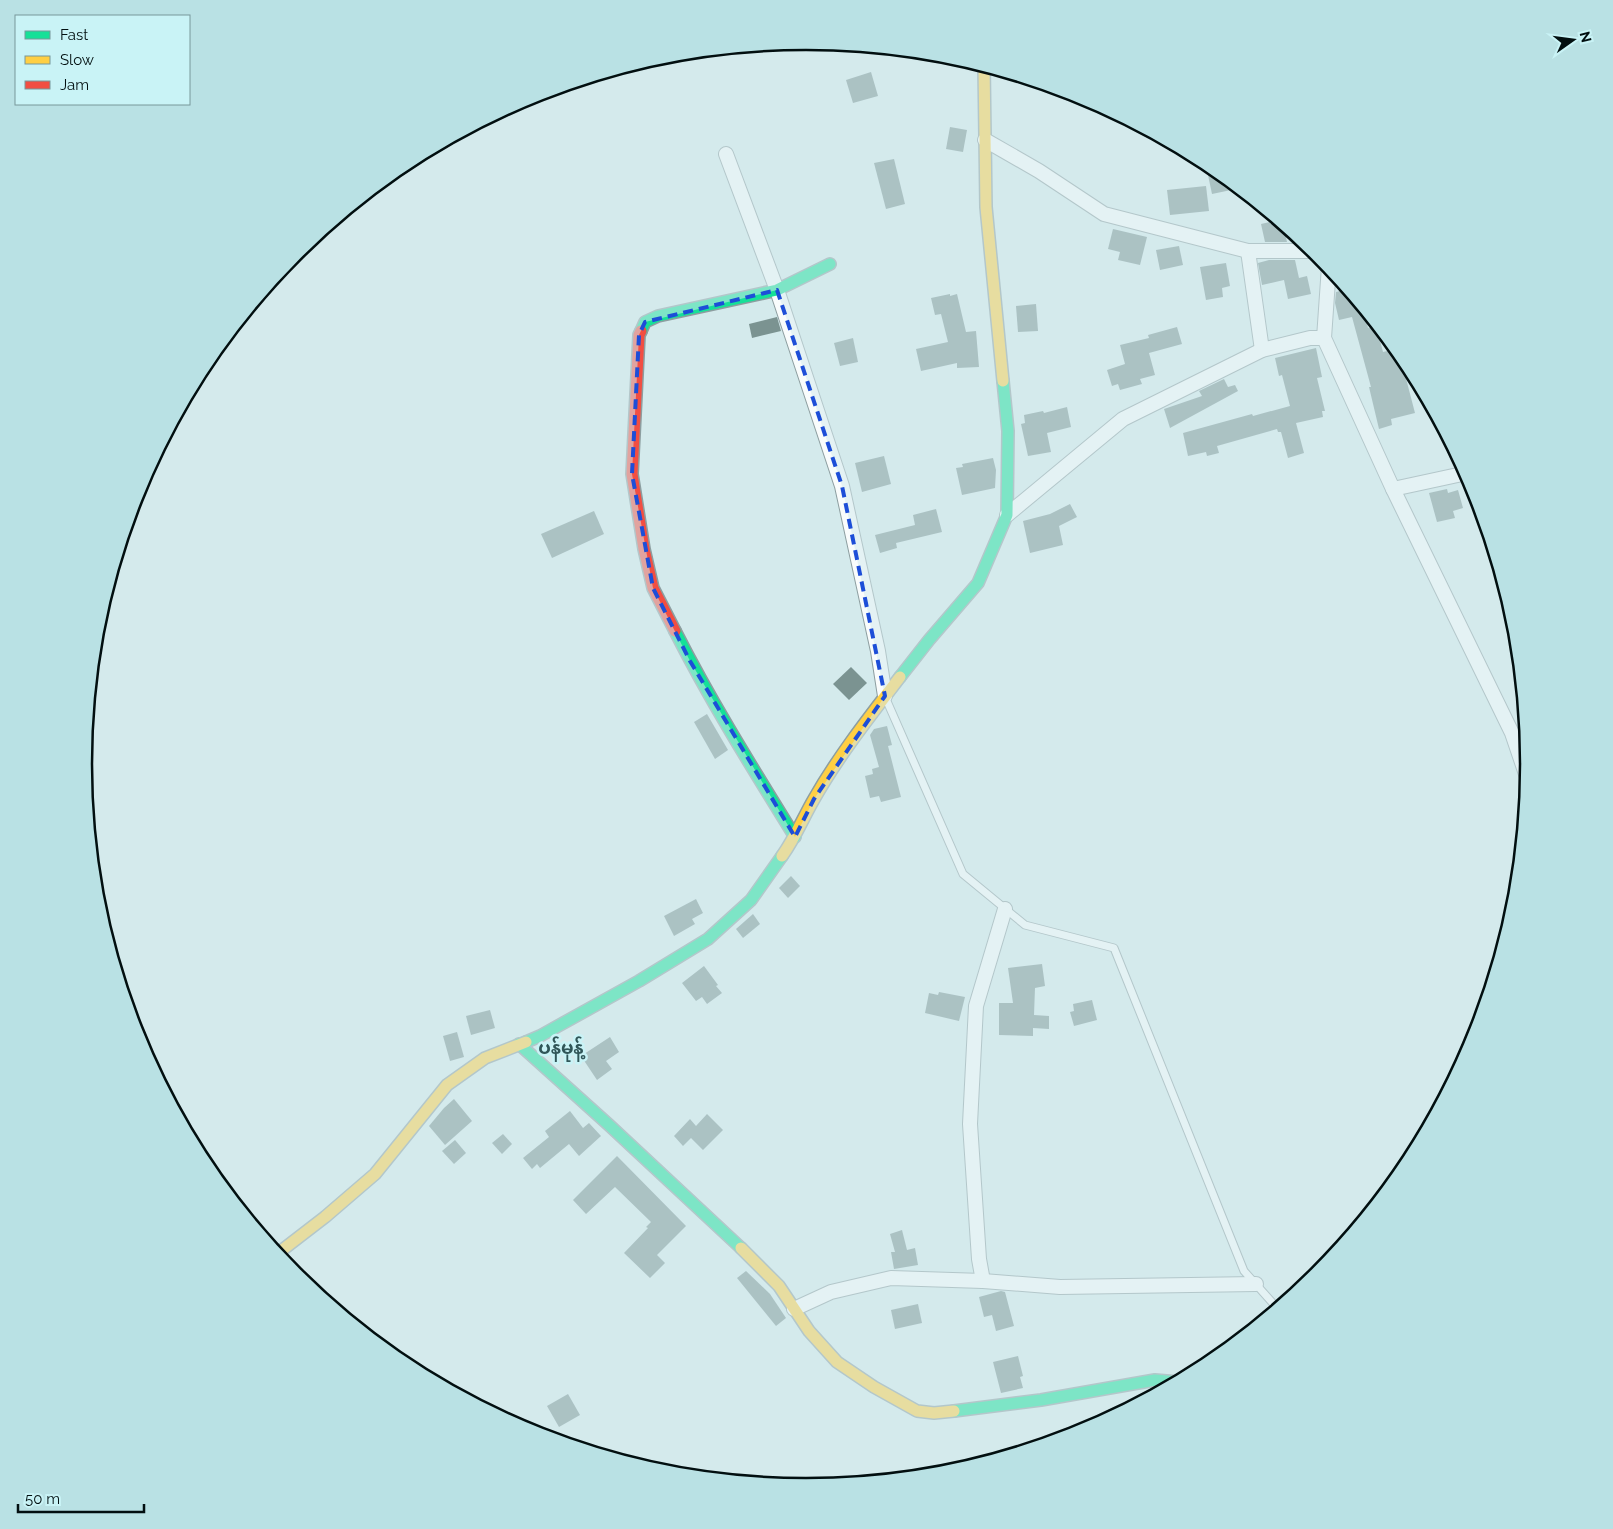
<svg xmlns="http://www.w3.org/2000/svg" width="1613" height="1529" font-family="Raleway,'Noto Sans Myanmar',sans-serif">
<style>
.building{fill:#7b9391}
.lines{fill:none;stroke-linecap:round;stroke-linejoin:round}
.lane-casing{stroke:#8d9ea0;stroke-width:9}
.street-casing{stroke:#8d9ea0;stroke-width:16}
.fast-casing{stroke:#8d9ea0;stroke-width:14}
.slow-casing{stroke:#8d9ea0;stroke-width:14}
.jam-casing{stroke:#8d9ea0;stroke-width:14}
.lane{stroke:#f9fcfc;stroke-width:7}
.street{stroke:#f9fcfc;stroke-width:14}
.fast{stroke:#16e098;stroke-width:11}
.slow{stroke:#ffcf43;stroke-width:11}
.jam{stroke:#f24e42;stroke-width:11}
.marked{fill:none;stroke:#1d4ed8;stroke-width:4;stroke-dasharray:10 6;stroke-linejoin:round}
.labels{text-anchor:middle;stroke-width:5;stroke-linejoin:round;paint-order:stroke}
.quarter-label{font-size:18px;font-weight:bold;fill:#305658;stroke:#c9f3f6}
.rim{fill:none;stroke:#020f10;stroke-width:2.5}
</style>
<rect width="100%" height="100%" fill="#d4eaec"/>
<!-- building -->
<g class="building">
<path d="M 871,72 L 878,96 L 853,103 L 846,80 Z"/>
<path d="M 950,127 L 967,130 L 963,152 L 946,149 Z"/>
<path d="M 894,159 L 905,204 L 886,209 L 874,163 Z"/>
<path d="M 1220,173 L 1229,180 L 1231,190 L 1212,194 L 1208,175 Z"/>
<path d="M 1206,186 L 1209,211 L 1170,215 L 1167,190 Z"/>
<path d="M 1278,220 L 1292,231 L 1285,233 L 1287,242 L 1265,242 L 1261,224 Z"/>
<path d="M 1113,229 L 1147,237 L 1140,265 L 1118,260 L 1120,252 L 1108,249 Z"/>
<path d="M 1179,246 L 1183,265 L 1160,270 L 1156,250 Z"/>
<path d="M 1269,260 L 1295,260 L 1299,278 L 1307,276 L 1311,294 L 1288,299 L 1284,280 L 1262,285 L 1258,263 Z"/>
<path d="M 1226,263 L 1230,286 L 1222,288 L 1223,297 L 1206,300 L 1200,267 Z"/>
<path d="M 1343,283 L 1367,313 L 1365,313 L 1368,328 L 1376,325 L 1383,352 L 1396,349 L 1410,366 L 1403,367 L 1415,413 L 1391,419 L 1392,425 L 1379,429 L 1369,387 L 1371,387 L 1352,317 L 1339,320 L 1335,303 L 1336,292 L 1344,290 Z"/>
<path d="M 950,294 L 950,296 L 957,294 L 966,332 L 976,331 L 979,367 L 957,368 L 957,363 L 921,371 L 916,349 L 948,342 L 941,314 L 935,315 L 931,298 Z"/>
<path d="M 1036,304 L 1038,331 L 1018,332 L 1016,306 Z"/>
<path d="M 777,317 L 781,331 L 752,338 L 749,324 Z"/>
<path d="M 1177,327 L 1182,344 L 1149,353 L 1155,375 L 1140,379 L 1142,384 L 1120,390 L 1118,384 L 1112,386 L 1107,370 L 1125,364 L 1120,345 L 1149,338 L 1148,335 Z"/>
<path d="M 853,338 L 858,362 L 840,366 L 834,343 Z"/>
<path d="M 1316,348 L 1322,377 L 1317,378 L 1325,411 L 1322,411 L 1323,417 L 1296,423 L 1304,453 L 1288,458 L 1281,432 L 1278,432 L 1277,429 L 1217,446 L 1219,453 L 1207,456 L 1206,452 L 1188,456 L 1183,433 L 1252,414 L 1253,416 L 1290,406 L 1282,375 L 1279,376 L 1275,358 Z"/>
<path d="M 1224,379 L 1228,387 L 1235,385 L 1238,391 L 1170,428 L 1164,409 L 1202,396 L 1199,391 Z"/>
<path d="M 1067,407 L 1071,427 L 1047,433 L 1051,452 L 1028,456 L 1021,424 L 1025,423 L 1024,415 L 1043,411 L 1044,413 Z"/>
<path d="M 884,456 L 891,484 L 862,492 L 855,463 Z"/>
<path d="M 993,458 L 996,470 L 995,488 L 962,495 L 956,468 L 963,467 L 962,464 Z"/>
<path d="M 1447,489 L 1448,493 L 1458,490 L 1463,508 L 1453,511 L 1455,518 L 1437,522 L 1429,493 Z"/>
<path d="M 1070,504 L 1077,517 L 1059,526 L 1063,545 L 1030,553 L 1023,521 L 1050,514 Z"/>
<path d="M 936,509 L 942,532 L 896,543 L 897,548 L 880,553 L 875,535 L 915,525 L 913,515 Z"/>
<path d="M 594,511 L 604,534 L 552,558 L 541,534 Z"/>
<path d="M 851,667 L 867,683 L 849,700 L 833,684 Z"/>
<path d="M 707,714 L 728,750 L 715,759 L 694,722 Z"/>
<path d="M 887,726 L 892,745 L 888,746 L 901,797 L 881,802 L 879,796 L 870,798 L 865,776 L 873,774 L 872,769 L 879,767 L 870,735 L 874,729 Z"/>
<path d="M 791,876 L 800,886 L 788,898 L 779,888 Z"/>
<path d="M 696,899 L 703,913 L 692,919 L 695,924 L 674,936 L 664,916 Z"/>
<path d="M 753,914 L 760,924 L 743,938 L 736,929 Z"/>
<path d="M 1042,964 L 1045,986 L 1035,988 L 1034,1015 L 1049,1016 L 1049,1029 L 1033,1028 L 1033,1036 L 999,1035 L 999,1003 L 1013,1003 L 1008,968 Z"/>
<path d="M 704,966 L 718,985 L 716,986 L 722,993 L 707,1004 L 702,997 L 696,1001 L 682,983 Z"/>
<path d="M 939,992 L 965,997 L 959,1021 L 925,1013 L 929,993 L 938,995 Z"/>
<path d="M 1092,1000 L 1097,1020 L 1074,1026 L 1070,1012 L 1074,1011 L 1073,1004 Z"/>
<path d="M 490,1010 L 495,1028 L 471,1035 L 466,1016 Z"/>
<path d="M 457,1032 L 464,1057 L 450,1061 L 443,1036 Z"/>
<path d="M 610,1037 L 619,1052 L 606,1061 L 612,1069 L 597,1080 L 581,1056 Z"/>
<path d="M 454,1099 L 472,1121 L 445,1145 L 429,1126 L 444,1108 Z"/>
<path d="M 570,1111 L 583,1128 L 589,1123 L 601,1136 L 579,1156 L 569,1144 L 540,1168 L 537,1164 L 532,1169 L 523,1158 L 549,1137 L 545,1131 Z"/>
<path d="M 707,1114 L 723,1130 L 703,1150 L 691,1138 L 683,1146 L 674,1136 L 690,1119 L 696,1126 Z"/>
<path d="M 503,1134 L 512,1144 L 502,1154 L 492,1143 Z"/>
<path d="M 455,1140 L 466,1153 L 454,1164 L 442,1151 Z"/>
<path d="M 617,1156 L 686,1226 L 657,1255 L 665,1263 L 650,1278 L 624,1253 L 648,1228 L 646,1227 L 651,1222 L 615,1187 L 586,1214 L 573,1200 Z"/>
<path d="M 902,1230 L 907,1250 L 915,1248 L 918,1265 L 894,1269 L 891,1252 L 895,1252 L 890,1234 Z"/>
<path d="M 746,1271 L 770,1294 L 786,1318 L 776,1326 L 737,1278 Z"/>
<path d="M 1001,1291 L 1005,1292 L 1014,1326 L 996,1331 L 992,1315 L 984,1317 L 979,1297 Z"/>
<path d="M 918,1304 L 922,1323 L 895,1329 L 891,1310 Z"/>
<path d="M 1018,1356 L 1023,1376 L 1020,1377 L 1023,1388 L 1001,1393 L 993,1362 Z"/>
<path d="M 568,1394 L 580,1415 L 559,1427 L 547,1406 Z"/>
</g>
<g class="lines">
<!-- lane casing -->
<g class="lane-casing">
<path id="lane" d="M 886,699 L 963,874 L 1025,925 L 1114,948 L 1244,1271 L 1278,1309"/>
</g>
<!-- street casing -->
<g class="street-casing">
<g id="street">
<path d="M 985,140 L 1039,171 L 1104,214 L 1248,251 L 1316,251"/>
<path d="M 726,154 L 777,290 L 842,486 L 878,651 L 885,696"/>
<path d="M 1248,251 L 1262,350"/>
<path d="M 1329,266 L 1324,338 L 1393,489 L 1512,733 L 1528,780"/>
<path d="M 1393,489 L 1467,473"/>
<path d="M 1007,515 L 1123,419 L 1262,350 L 1310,338 L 1324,338"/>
<path d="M 983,1281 L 979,1259 L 970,1124 L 976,1006 L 1005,909"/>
<path d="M 794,1309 L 831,1292 L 891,1278 L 983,1281 L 1060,1287 L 1256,1284"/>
</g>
</g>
<!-- fast casing -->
<g class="fast-casing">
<g id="fast">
<path d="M 641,331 L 645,322 L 658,316 L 777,290 L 830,264"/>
<path d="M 675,631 C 711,702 753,769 795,837"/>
<path d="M 900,677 L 929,640 L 978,583 L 1007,515 L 1008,431 L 1003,381"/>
<path d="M 526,1042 L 540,1036 L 639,981 L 708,939 L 751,900 L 782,856"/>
<path d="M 519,1044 L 609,1125 L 741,1248"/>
<path d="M 954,1411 L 1041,1400 L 1155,1380 L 1178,1382"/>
</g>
</g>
<!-- slow casing -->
<g class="slow-casing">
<g id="slow">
<path d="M 984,66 L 986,207 L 1003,381"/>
<path d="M 782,856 C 795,838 803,818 814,799 C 839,755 870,716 900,677"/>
<path d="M 741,1248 L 779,1286 L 809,1331 L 837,1362 L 874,1387 L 917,1411 L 934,1413 L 954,1411"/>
<path d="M 277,1254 L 325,1217 L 375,1174 L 447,1085 L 485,1058 L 526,1042"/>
</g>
</g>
<!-- jam casing -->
<g class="jam-casing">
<path id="jam" d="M 641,331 L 639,335 L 632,474 L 644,549 L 653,588 L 675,631"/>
</g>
<!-- lane -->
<use href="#lane" class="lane"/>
<!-- street -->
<use href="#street" class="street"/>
<!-- fast -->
<use href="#fast" class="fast"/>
<!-- slow -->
<use href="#slow" class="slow"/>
<!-- jam -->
<use href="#jam" class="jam"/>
</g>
<!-- marked area -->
<path d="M0 0H1613V1529H0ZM 777,290 L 842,486 L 885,696 L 814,799 L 795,837 L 690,661 L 653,588 L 632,474 L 639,335 L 645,322 Z" fill="#d4eaec" fill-opacity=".55" fill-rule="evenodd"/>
<path class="marked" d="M 777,290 L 842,486 L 885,696 L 814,799 L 795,837 L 690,661 L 653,588 L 632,474 L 639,335 L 645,322 Z"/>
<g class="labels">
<!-- quarter labels -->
<g class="quarter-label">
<text x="561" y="1054">ပန်မုန့်</text>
</g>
</g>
<!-- crop -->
<path d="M0 0H1613V1529H0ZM92 764a714 714 0 1 1 1428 0a714 714 0 1 1-1428 0Z" fill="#b9e1e4" fill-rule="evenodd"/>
<path class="rim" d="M92 764a714 714 0 1 1 1428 0a714 714 0 1 1-1428 0Z"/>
<!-- legend -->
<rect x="15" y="15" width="175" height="90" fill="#c9f3f6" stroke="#79989a"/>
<rect x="25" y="31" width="25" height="8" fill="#16e098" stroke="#79989a"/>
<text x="60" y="40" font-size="15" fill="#020f10">Fast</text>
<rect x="25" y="56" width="25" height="8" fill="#ffcf43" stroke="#79989a"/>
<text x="60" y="65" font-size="15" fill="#020f10">Slow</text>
<rect x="25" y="81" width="25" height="8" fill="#f24e42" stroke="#79989a"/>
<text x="60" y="90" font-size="15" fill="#020f10">Jam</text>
<!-- north arrow -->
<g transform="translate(1573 40) rotate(76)" stroke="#c9f3f6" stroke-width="4" paint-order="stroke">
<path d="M0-4L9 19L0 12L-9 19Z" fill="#020f10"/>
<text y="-8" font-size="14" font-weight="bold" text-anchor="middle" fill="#020f10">N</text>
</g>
<!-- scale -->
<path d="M18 1504v8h126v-8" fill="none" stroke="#020f10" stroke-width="2.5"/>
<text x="25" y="1504" font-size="15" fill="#020f10" stroke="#c9f3f6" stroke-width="4" paint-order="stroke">50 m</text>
</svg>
